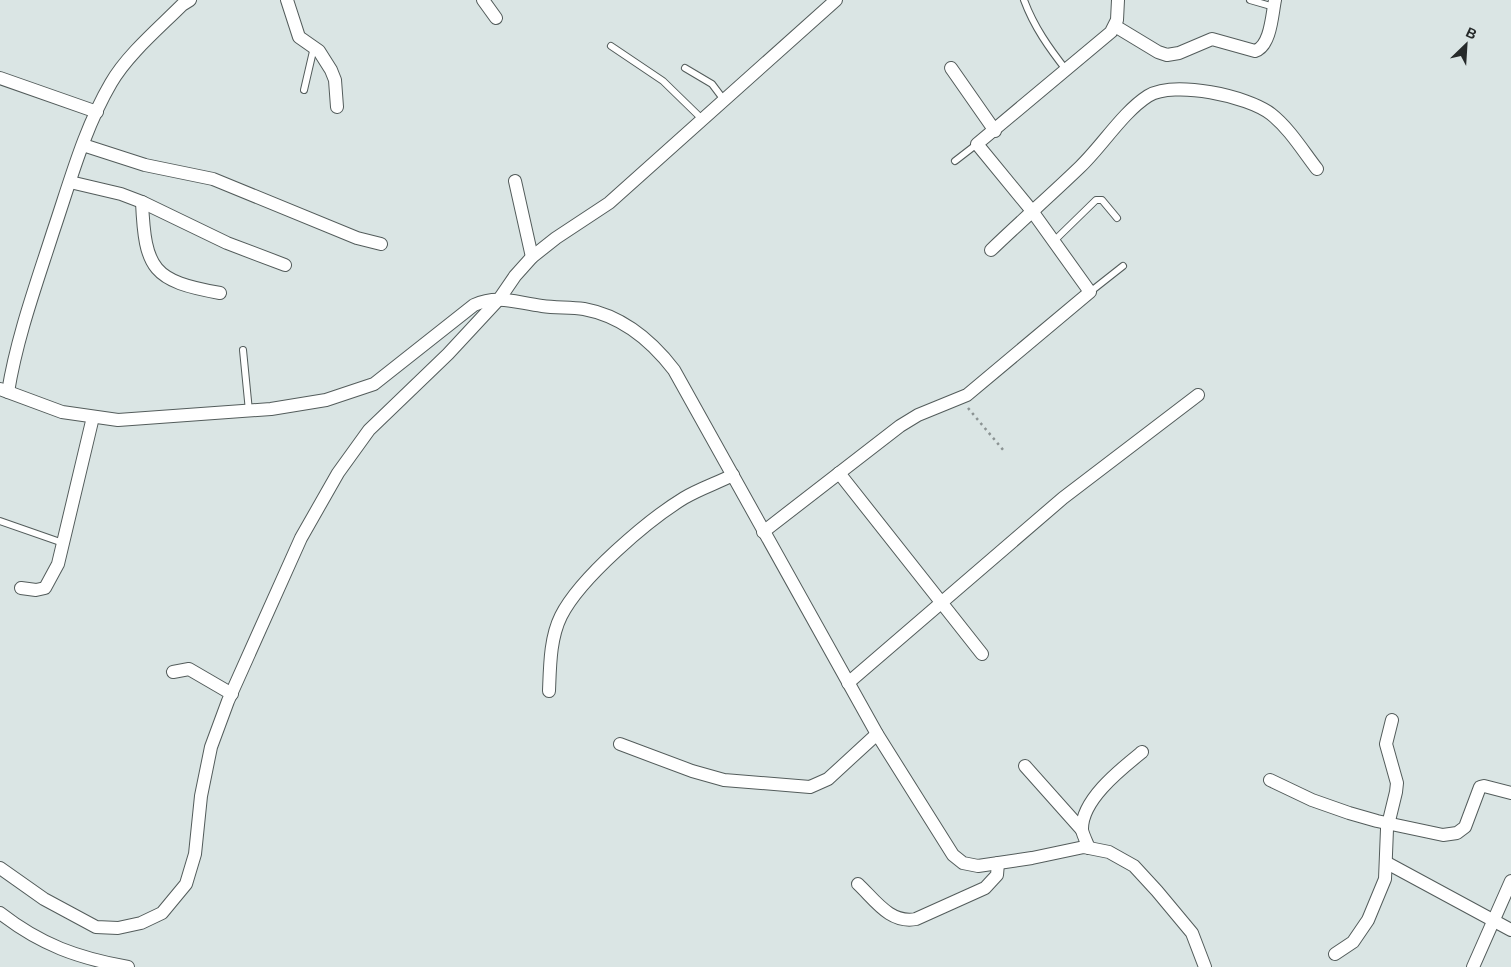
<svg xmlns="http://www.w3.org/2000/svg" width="1511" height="967" font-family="Helvetica,sans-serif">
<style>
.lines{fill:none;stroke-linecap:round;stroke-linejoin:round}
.service-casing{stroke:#535c5b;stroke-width:8}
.minor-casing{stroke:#535c5b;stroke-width:14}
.path{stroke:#8b9393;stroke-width:2.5;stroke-dasharray:2.5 4;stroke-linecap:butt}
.service{stroke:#fff;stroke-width:6}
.minor{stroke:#fff;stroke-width:12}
</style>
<rect width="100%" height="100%" fill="#dae5e4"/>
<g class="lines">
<!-- service casing -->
<g class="service-casing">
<g id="service">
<path d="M 1024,0 C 1034,27 1049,48 1067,71"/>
<path d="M 1250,0 L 1274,7"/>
<path d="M 611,46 L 663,81 L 702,119"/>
<path d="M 685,68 L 712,84 L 724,100"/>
<path d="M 304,90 L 314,47"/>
<path d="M 955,161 L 977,144"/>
<path d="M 1054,241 L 1096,200 L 1102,200 L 1117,218"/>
<path d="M 1090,292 L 1123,266"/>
<path d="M 243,350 L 249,411"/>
<path d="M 0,521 L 63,543"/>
</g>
</g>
<!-- minor casing -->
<g class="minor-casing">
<g id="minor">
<path d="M 287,0 L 299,37 L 319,51 L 331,70 L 335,80 L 337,107"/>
<path d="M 483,0 L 496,18"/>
<path d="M 1115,26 L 1158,52 L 1167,55 L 1179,53 L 1212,39 L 1255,51 C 1271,46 1272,14 1275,0"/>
<path d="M 951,68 L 995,131"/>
<path d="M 0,78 L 97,112"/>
<path d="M 83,145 L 145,165 L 213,179 L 357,238 L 381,244"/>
<path d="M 515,181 L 532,257"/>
<path d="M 70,182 L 121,194 L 142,202 L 227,243 L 285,265"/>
<path d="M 142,202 C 145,270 153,281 220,293"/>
<path d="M 991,250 C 1020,222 1051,195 1080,167 C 1102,146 1123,112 1148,96 C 1174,80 1248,96 1271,114 C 1289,128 1303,151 1317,169"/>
<path d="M 0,389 L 62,412 L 118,420 L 271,409 L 326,400 L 374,384 L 474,305 C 498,294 517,303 542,306 C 556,308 570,307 584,309 C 622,316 651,340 674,370 L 877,734 L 953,855 L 963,863 L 978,866 L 1032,858 L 1084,847 L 1109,852 L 1134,866 L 1157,891 L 1192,933 L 1205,967"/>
<path d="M 8,392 C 17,337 36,285 53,232 C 70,182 84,129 111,83 C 127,55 159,28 182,5 L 190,0"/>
<path d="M 839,473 L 982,654"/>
<path d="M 763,532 L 900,426 L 918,415 L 967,395 L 1090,292 L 1032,211 L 977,144 L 1111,32 L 1117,20 L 1118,0"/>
<path d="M 21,588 L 36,590 L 45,588 L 58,564 L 93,417"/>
<path d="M 173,672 L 189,669 L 232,694"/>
<path d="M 848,683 L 1063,498 L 1198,395"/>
<path d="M 549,691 C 550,666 550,638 561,616 C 580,578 648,520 684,498 C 699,489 717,483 733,475"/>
<path d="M 620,744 L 692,771 L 724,780 L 810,787 L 828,779 L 877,734"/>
<path d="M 1025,766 L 1082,830"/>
<path d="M 1270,780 L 1312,800 L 1349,813 L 1377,821 L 1443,835 L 1457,833 L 1465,827 L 1480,787 L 1484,786 L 1511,793"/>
<path d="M 1089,848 C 1087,843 1083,835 1082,830 C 1081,800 1121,769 1142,752"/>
<path d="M 1387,863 L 1511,930"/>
<path d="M 0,868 L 44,899 L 96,927 L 118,928 L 141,923 L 162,913 L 186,884 L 195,854 L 201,796 L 211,747 L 228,701 L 301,538 L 338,473 L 369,430 L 448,354 L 500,298 L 515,276 L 532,257 L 556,238 L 609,203 L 836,0"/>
<path d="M 858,884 C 875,900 890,924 916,919 L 985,888 L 997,875 L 998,863"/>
<path d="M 0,913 C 41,945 78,958 128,967"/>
<path d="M 1335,954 L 1353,942 L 1368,920 L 1385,879 L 1387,829 L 1396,792 L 1397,783 L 1386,744 L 1392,720"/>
<path d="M 1473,967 L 1511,881"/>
</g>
</g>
<!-- path -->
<path class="path" d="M 968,408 L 1004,451"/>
<!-- service -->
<use href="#service" class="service"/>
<!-- minor -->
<use href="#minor" class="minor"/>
</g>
<!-- north arrow -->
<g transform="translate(1466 45) rotate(25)" stroke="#dae5e4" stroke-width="4" paint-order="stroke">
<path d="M0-4L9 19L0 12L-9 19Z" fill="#262a2a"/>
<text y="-8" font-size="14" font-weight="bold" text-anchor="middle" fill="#262a2a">B</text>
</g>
</svg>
